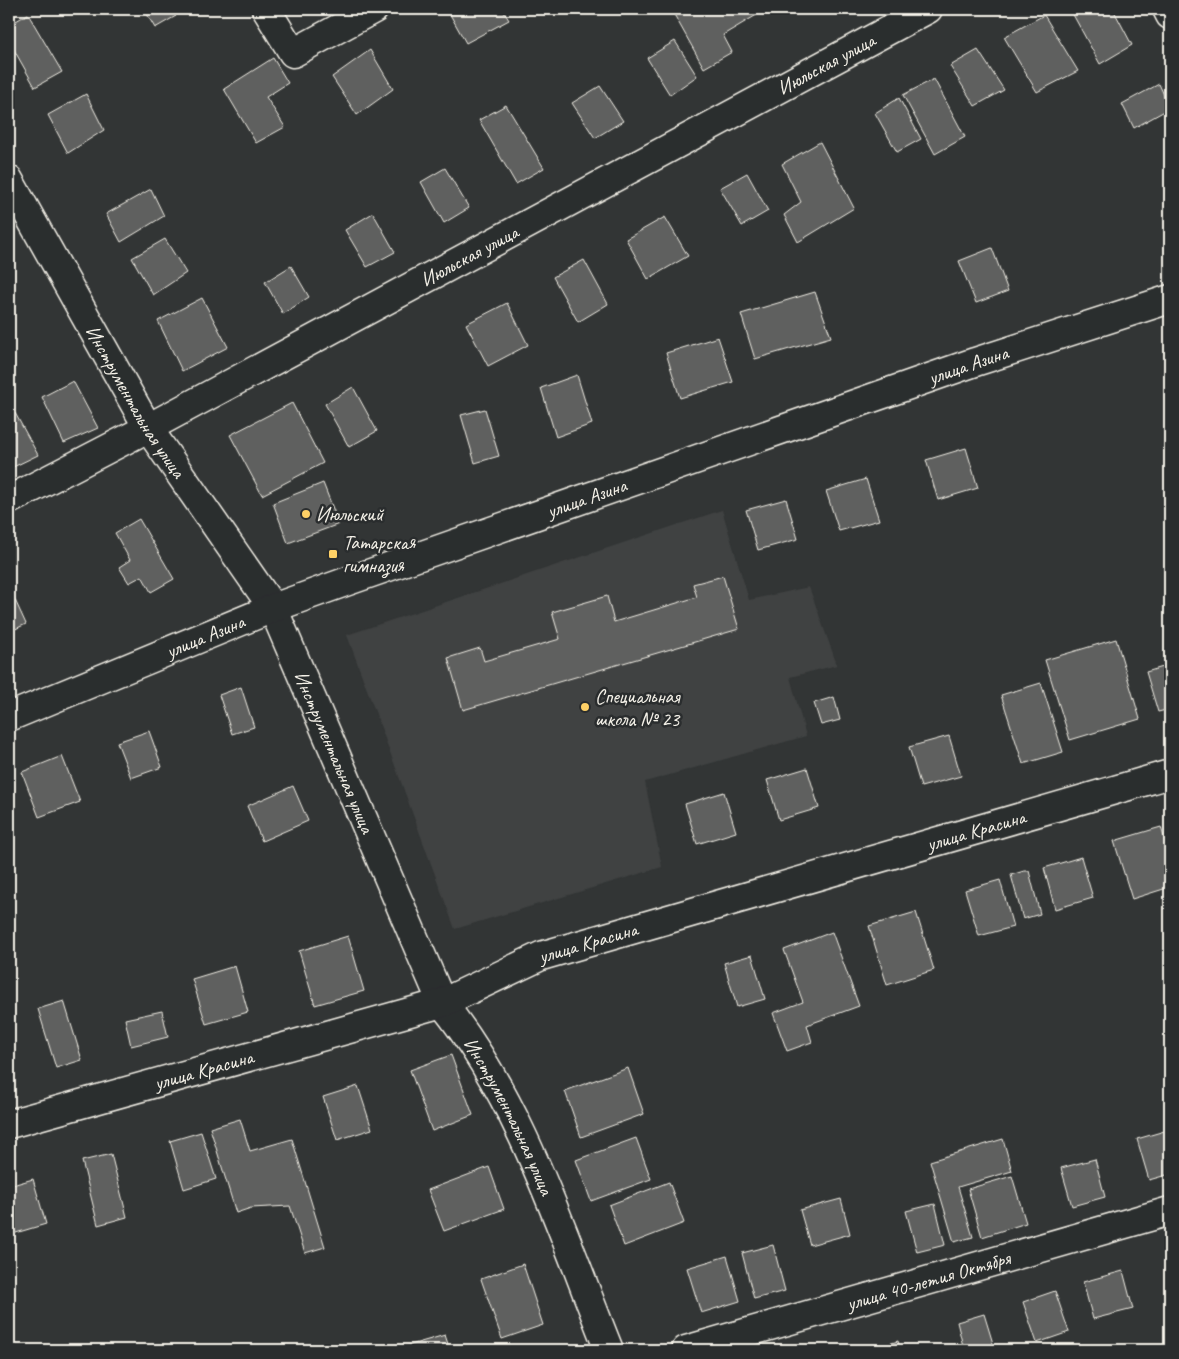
<svg xmlns="http://www.w3.org/2000/svg" width="1179" height="1359" font-family="Caveat,sans-serif">
<style>
.built{fill:#404242}
.building{fill:#5f605f;stroke:#f4f1e8}
.lines{fill:none;stroke-linecap:round;stroke-linejoin:round}
.minor-casing{stroke:#f4f1e8;stroke-width:31}
.primary-casing{stroke:#f4f1e8;stroke-width:31}
.minor{stroke:#2a2d2e;stroke-width:28}
.primary{stroke:#2a2d2e;stroke-width:28}
.poi-dot{fill:#ffd166;stroke:#2a2d2e;stroke-width:2}
.labels{text-anchor:middle;stroke-width:5;stroke-linejoin:round;paint-order:stroke}
.street-label{font-size:20px;fill:#f4f1e8;stroke:#2a2d2e}
.poi-label{font-size:20px;fill:#f4f1e8;stroke:#2a2d2e;text-anchor:start}
</style>
<rect width="100%" height="100%" fill="#323535"/>
<filter id="ink" filterUnits="userSpaceOnUse"><feTurbulence type="fractalNoise" baseFrequency=".02" numOctaves="2"/><feDisplacementMap in="SourceGraphic" scale="10" xChannelSelector="R" yChannelSelector="G"/><feConvolveMatrix kernelMatrix="1 2 1 2 8 2 1 2 1" color-interpolation-filters="sRGB"/></filter>
<g filter="url(#ink)">
<!-- built -->
<path class="built" d="M 722,510 L 749,600 L 809,587 L 837,665 L 790,677 L 806,736 L 645,782 L 662,867 L 455,929 L 347,635 Z"/>
<!-- building -->
<g class="building">
<path d="M 144,9 L 170,9 L 176,16 L 155,28 Z"/>
<path d="M 447,9 L 502,9 L 509,20 L 466,43 Z"/>
<path d="M 671,9 L 757,9 L 760,13 L 723,35 L 732,52 L 704,68 Z"/>
<path d="M 1070,9 L 1113,9 L 1132,45 L 1100,64 Z"/>
<path d="M 28,14 L 62,72 L 35,87 L 9,41 L 9,25 Z"/>
<path d="M 1044,15 L 1078,71 L 1037,92 L 1004,37 Z"/>
<path d="M 675,41 L 697,76 L 670,95 L 647,58 Z"/>
<path d="M 370,50 L 393,89 L 357,115 L 332,77 Z"/>
<path d="M 978,50 L 1004,90 L 975,106 L 950,66 Z"/>
<path d="M 273,58 L 288,83 L 266,97 L 285,127 L 256,143 L 224,89 Z"/>
<path d="M 934,79 L 965,137 L 935,154 L 903,95 Z"/>
<path d="M 1159,84 L 1170,108 L 1134,128 L 1122,104 Z"/>
<path d="M 600,86 L 623,121 L 595,138 L 572,103 Z"/>
<path d="M 86,94 L 104,130 L 68,153 L 48,115 Z"/>
<path d="M 899,98 L 921,139 L 897,152 L 875,113 Z"/>
<path d="M 506,105 L 544,168 L 516,184 L 479,120 Z"/>
<path d="M 820,142 L 854,208 L 798,242 L 784,215 L 801,202 L 782,164 Z"/>
<path d="M 445,168 L 469,208 L 444,223 L 421,182 Z"/>
<path d="M 747,173 L 768,211 L 742,226 L 720,188 Z"/>
<path d="M 151,189 L 164,216 L 121,242 L 106,214 Z"/>
<path d="M 373,213 L 395,252 L 367,267 L 345,230 Z"/>
<path d="M 665,217 L 688,256 L 648,279 L 626,239 Z"/>
<path d="M 165,239 L 186,273 L 153,295 L 132,258 Z"/>
<path d="M 992,248 L 1008,291 L 976,303 L 959,261 Z"/>
<path d="M 584,260 L 608,304 L 578,322 L 553,277 Z"/>
<path d="M 291,266 L 309,297 L 283,314 L 265,282 Z"/>
<path d="M 815,292 L 831,337 L 755,359 L 741,314 Z"/>
<path d="M 202,298 L 228,347 L 182,371 L 158,321 Z"/>
<path d="M 507,303 L 528,345 L 488,366 L 466,324 Z"/>
<path d="M 718,337 L 733,382 L 680,398 L 666,353 Z"/>
<path d="M 577,375 L 592,424 L 556,437 L 541,388 Z"/>
<path d="M 73,381 L 98,428 L 64,443 L 42,397 Z"/>
<path d="M 353,387 L 377,431 L 349,447 L 325,404 Z"/>
<path d="M 292,403 L 323,463 L 262,495 L 230,435 Z"/>
<path d="M 485,409 L 499,456 L 475,463 L 461,415 Z"/>
<path d="M 15,413 L 38,455 L 9,469 L 9,416 Z"/>
<path d="M 966,448 L 978,488 L 938,500 L 926,460 Z"/>
<path d="M 866,479 L 879,520 L 839,531 L 826,491 Z"/>
<path d="M 323,483 L 339,524 L 288,543 L 273,503 Z"/>
<path d="M 786,499 L 798,539 L 758,550 L 746,510 Z"/>
<path d="M 139,519 L 174,579 L 151,592 L 142,576 L 129,583 L 119,567 L 130,560 L 115,533 Z"/>
<path d="M 723,576 L 739,629 L 463,710 L 448,658 L 480,648 L 484,661 L 560,639 L 552,612 L 607,596 L 614,622 L 697,597 L 693,584 Z"/>
<path d="M 9,587 L 26,624 L 9,632 Z"/>
<path d="M 1116,639 L 1140,719 L 1070,740 L 1045,660 Z"/>
<path d="M 1170,665 L 1170,709 L 1158,712 L 1146,672 Z"/>
<path d="M 1041,683 L 1063,752 L 1023,764 L 1001,695 Z"/>
<path d="M 241,687 L 254,727 L 232,734 L 219,695 Z"/>
<path d="M 834,697 L 840,720 L 821,725 L 814,703 Z"/>
<path d="M 149,731 L 162,767 L 131,778 L 117,742 Z"/>
<path d="M 949,736 L 961,776 L 921,787 L 909,747 Z"/>
<path d="M 62,756 L 80,802 L 39,817 L 22,772 Z"/>
<path d="M 807,768 L 819,808 L 779,820 L 767,780 Z"/>
<path d="M 293,786 L 308,821 L 262,841 L 247,806 Z"/>
<path d="M 724,792 L 736,832 L 697,844 L 685,804 Z"/>
<path d="M 1161,827 L 1170,857 L 1170,887 L 1132,899 L 1114,841 Z"/>
<path d="M 1081,857 L 1093,898 L 1055,909 L 1044,868 Z"/>
<path d="M 1024,871 L 1029,871 L 1040,914 L 1023,919 L 1011,875 Z"/>
<path d="M 1000,880 L 1013,927 L 979,936 L 965,890 Z"/>
<path d="M 916,912 L 934,970 L 887,985 L 869,926 Z"/>
<path d="M 832,932 L 859,1006 L 807,1025 L 812,1042 L 787,1051 L 773,1013 L 803,1002 L 784,950 Z"/>
<path d="M 348,936 L 364,991 L 315,1005 L 299,951 Z"/>
<path d="M 752,955 L 765,999 L 737,1007 L 724,963 Z"/>
<path d="M 235,966 L 248,1012 L 206,1024 L 192,979 Z"/>
<path d="M 64,1001 L 82,1060 L 56,1068 L 38,1009 Z"/>
<path d="M 162,1011 L 168,1037 L 131,1046 L 125,1019 Z"/>
<path d="M 451,1055 L 473,1115 L 432,1131 L 410,1070 Z"/>
<path d="M 628,1068 L 644,1114 L 581,1137 L 565,1091 Z"/>
<path d="M 358,1086 L 372,1129 L 337,1140 L 323,1097 Z"/>
<path d="M 240,1119 L 250,1151 L 292,1139 L 325,1247 L 305,1253 L 290,1206 L 251,1208 L 236,1213 L 210,1128 Z"/>
<path d="M 1168,1130 L 1170,1174 L 1149,1180 L 1137,1139 Z"/>
<path d="M 201,1132 L 216,1179 L 184,1189 L 170,1141 Z"/>
<path d="M 636,1138 L 651,1179 L 591,1201 L 576,1160 Z"/>
<path d="M 1003,1139 L 1012,1171 L 958,1187 L 973,1237 L 954,1242 L 930,1161 Z"/>
<path d="M 111,1154 L 127,1217 L 98,1225 L 82,1161 Z"/>
<path d="M 1095,1159 L 1105,1197 L 1072,1206 L 1061,1168 Z"/>
<path d="M 489,1167 L 504,1209 L 444,1231 L 428,1190 Z"/>
<path d="M 1012,1176 L 1026,1223 L 982,1237 L 968,1189 Z"/>
<path d="M 33,1179 L 46,1224 L 9,1235 L 9,1186 Z"/>
<path d="M 669,1182 L 684,1223 L 624,1246 L 609,1205 Z"/>
<path d="M 841,1199 L 850,1234 L 810,1245 L 800,1210 Z"/>
<path d="M 935,1204 L 945,1245 L 917,1252 L 906,1211 Z"/>
<path d="M 773,1245 L 785,1291 L 754,1299 L 742,1253 Z"/>
<path d="M 727,1256 L 740,1301 L 701,1313 L 687,1268 Z"/>
<path d="M 523,1264 L 543,1325 L 502,1339 L 481,1279 Z"/>
<path d="M 1123,1271 L 1133,1309 L 1093,1319 L 1083,1282 Z"/>
<path d="M 1055,1291 L 1069,1332 L 1037,1343 L 1023,1302 Z"/>
<path d="M 984,1314 L 995,1350 L 964,1350 L 957,1322 Z"/>
<path d="M 445,1335 L 450,1350 L 408,1350 L 407,1346 Z"/>
<path d="M 898,1341 L 901,1350 L 869,1350 Z"/>
</g>
<g class="lines">
<!-- minor casing -->
<g class="minor-casing">
<g id="minor">
<path d="M 266,9 L 293,53 L 374,9"/>
<path d="M 1167,9 L 1170,15"/>
<path id="s1" d="M 9,180 L 148,428 L 273,608 L 442,1003 C 522,1102 562,1233 609,1350"/>
<path id="s2" d="M 9,500 L 148,428 L 928,9"/>
<path id="s3" d="M 9,1124 L 442,1003 L 541,956 L 1170,774"/>
<path id="s4" d="M 686,1350 L 1170,1211"/>
</g>
</g>
<!-- primary casing -->
<g class="primary-casing">
<g id="primary">
<path id="s5" d="M 9,717 L 273,608 L 348,581 L 975,362 L 1170,299"/>
</g>
</g>
<!-- minor -->
<use href="#minor" class="minor"/>
<!-- primary -->
<use href="#primary" class="primary"/>
</g>
</g>
<!-- markers -->
<g class="poi-dot">
<circle cx="306" cy="514" r="5"/>
<rect x="328" y="549" width="10" height="10" rx="2.5"/>
<circle cx="585" cy="707" r="5"/>
</g>
<g class="labels">
<!-- street labels -->
<g class="street-label">
<text dy="7" stroke="none"><textPath href="#s2" startOffset="926">Июльская улица</textPath></text>
<text dy="7" stroke="none"><textPath href="#s2" startOffset="521">Июльская улица</textPath></text>
<text dy="7" stroke="none"><textPath href="#s5" startOffset="1022">улица Азина</textPath></text>
<text dy="7" stroke="none"><textPath href="#s1" startOffset="255">Инструментальная улица</textPath></text>
<text dy="7" stroke="none"><textPath href="#s5" startOffset="618">улица Азина</textPath></text>
<text dy="7" stroke="none"><textPath href="#s5" startOffset="212">улица Азина</textPath></text>
<text dy="7" stroke="none"><textPath href="#s1" startOffset="660">Инструментальная улица</textPath></text>
<text dy="7" stroke="none"><textPath href="#s3" startOffset="1012">улица Красина</textPath></text>
<text dy="7" stroke="none"><textPath href="#s3" startOffset="608">улица Красина</textPath></text>
<text dy="7" stroke="none"><textPath href="#s3" startOffset="202">улица Красина</textPath></text>
<text dy="7" stroke="none"><textPath href="#s1" startOffset="1065">Инструментальная улица</textPath></text>
<text dy="7" stroke="none"><textPath href="#s4" startOffset="252">улица 40-летия Октября</textPath></text>
</g>
<!-- poi labels -->
<g class="poi-label">
<text x="316" y="521">Июльский</text>
<text x="343" y="549">Татарская<tspan x="343" dy="23">гимназия</tspan></text>
<text x="595" y="703">Специальная<tspan x="595" dy="23">школа № 23</tspan></text>
</g>
</g>
<!-- margin -->
<rect width="1179" height="1359" fill="none" stroke="#2a2d2e" stroke-width="30"/>
<rect x="15" y="15" width="1149" height="1329" fill="none" stroke="#f4f1e8" stroke-width="2" filter="url(#ink)"/>
</svg>
